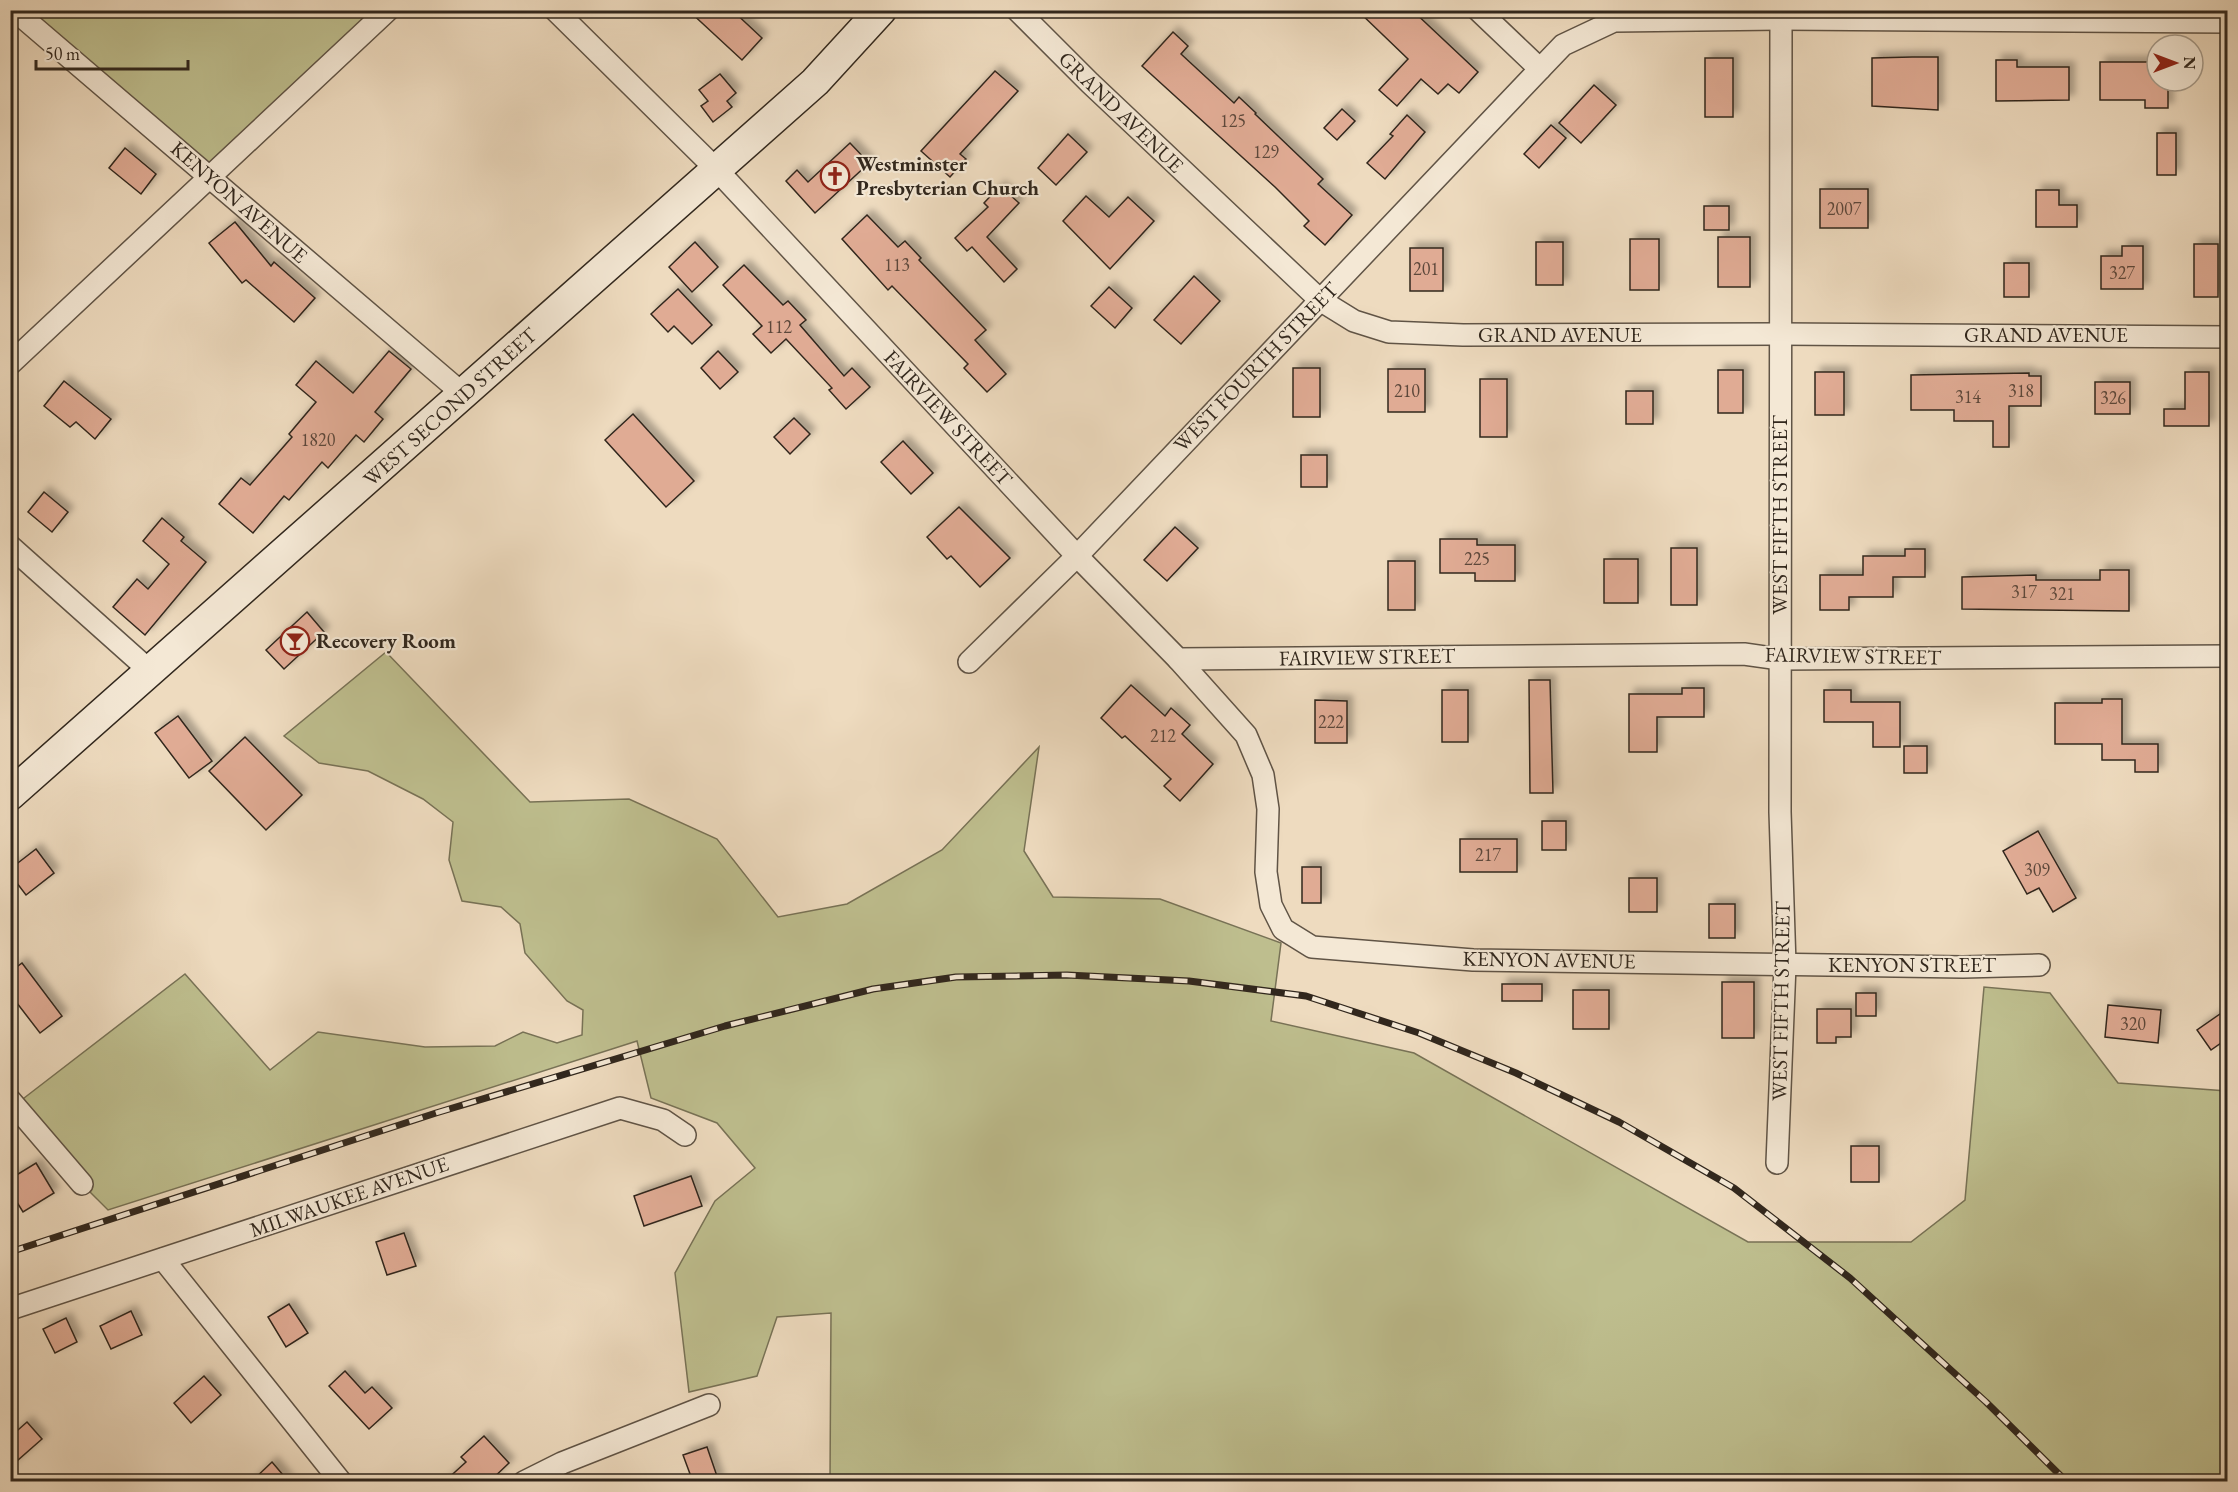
<svg xmlns="http://www.w3.org/2000/svg" width="2238" height="1492" font-family="'EB Garamond',serif">
<style>
.green{fill:#bebe8e;stroke:#787256;stroke-width:1.5}
.building{fill:#e0ab94;stroke:#31271d;stroke-width:1.5;filter:url(#shadow)}
.lines{fill:none;stroke-linecap:round;stroke-linejoin:round}
.street-casing{stroke:#605446;stroke-width:24}
.secondary-casing{stroke:#31271d;stroke-width:33}
.street{stroke:#f4e8d5;stroke-width:21}
.secondary{stroke:#f4e8d5;stroke-width:30}
.rail-casing{stroke:#31271d;stroke-width:7}
.rail{stroke:#f4e8d5;stroke-width:4.5;stroke-dasharray:14;stroke-linecap:butt}
.labels{text-anchor:middle;stroke-width:4.5;stroke-linejoin:round;paint-order:stroke}
.number-label{font-size:18px;fill:#5d483b}
.street-label{font-size:21px;fill:#31271d;stroke:#f4e8d5}
.poi-label{font-size:21px;font-weight:bold;fill:#31271d;stroke:#f4e8d5;text-anchor:start}
</style>
<defs>
<filter id="shadow"><feDropShadow dx="5.5" dy="-5.5" stdDeviation="3" flood-color="#0004"/></filter>
</defs>
<rect width="100%" height="100%" fill="#eedbbf"/>
<filter id="stains"><feTurbulence type="fractalNoise" baseFrequency=".00333" numOctaves="4"/><feColorMatrix values="0 0 0 0 .2 0 0 0 0 .09 0 0 0 0 .02 0 0 0 .5 -.17"/></filter>
<radialGradient id="worn" r=".72"><stop offset=".6" stop-color="#630" stop-opacity="0"/><stop offset="1" stop-color="#630" stop-opacity=".3"/></radialGradient>
<!-- green -->
<g class="green">
<path d="M 29,11 L 388,11 L 216,171 Z"/>
<path d="M 386,652 L 530,802 L 629,799 L 717,839 L 778,917 L 847,904 L 942,850 L 1039,747 L 1024,851 L 1053,897 L 1160,899 L 1281,943 L 1271,1021 L 1414,1053 L 1748,1242 L 1911,1242 L 1965,1200 L 1984,987 L 2050,993 L 2118,1083 L 2227,1091 L 2227,1481 L 830,1481 L 831,1313 L 777,1317 L 757,1376 L 689,1392 L 675,1273 L 715,1201 L 755,1168 L 717,1123 L 651,1098 L 637,1041 L 108,1210 L 82,1184 L 15,1105 L 185,974 L 270,1070 L 318,1032 L 425,1047 L 495,1046 L 523,1032 L 557,1043 L 582,1035 L 583,1010 L 567,1001 L 525,953 L 520,924 L 501,907 L 462,901 L 449,860 L 453,822 L 423,799 L 368,771 L 319,763 L 284,736 Z"/>
</g>
<!-- building -->
<g class="building">
<path d="M 688,10 L 732,10 L 762,38 L 742,60 Z"/>
<path d="M 1357,10 L 1412,10 L 1478,72 L 1459,93 L 1448,84 L 1438,94 L 1421,79 L 1397,106 L 1379,90 L 1408,59 Z"/>
<path d="M 1173,32 L 1188,46 L 1181,54 L 1234,103 L 1239,97 L 1256,113 L 1255,114 L 1323,179 L 1318,184 L 1352,215 L 1325,245 L 1304,226 L 1309,221 L 1275,187 L 1142,66 Z"/>
<path d="M 1912,57 L 1938,57 L 1938,110 L 1872,106 L 1872,58 Z"/>
<rect x="1705" y="58" width="28" height="59"/>
<path d="M 1996,60 L 2017,60 L 2017,67 L 2069,67 L 2069,100 L 1996,101 Z"/>
<path d="M 2100,62 L 2157,62 L 2157,81 L 2168,81 L 2168,108 L 2145,108 L 2145,100 L 2100,100 Z"/>
<path d="M 995,71 L 1018,91 L 960,154 L 966,159 L 950,177 L 921,151 Z"/>
<path d="M 720,74 L 736,93 L 727,101 L 732,107 L 713,122 L 701,106 L 708,101 L 699,90 Z"/>
<path d="M 1594,85 L 1616,105 L 1581,143 L 1559,123 Z"/>
<path d="M 1342,109 L 1355,121 L 1337,140 L 1324,128 Z"/>
<path d="M 1407,115 L 1425,132 L 1385,179 L 1367,163 L 1393,136 L 1390,134 Z"/>
<path d="M 1551,125 L 1566,138 L 1539,168 L 1524,154 Z"/>
<rect x="2157" y="133" width="19" height="42"/>
<path d="M 1068,134 L 1087,152 L 1056,185 L 1038,168 Z"/>
<path d="M 850,143 L 869,163 L 815,213 L 786,181 L 797,170 L 808,182 Z"/>
<path d="M 125,148 L 156,174 L 141,194 L 109,168 Z"/>
<path d="M 1000,186 L 1019,203 L 987,237 L 1017,269 L 1004,282 L 972,247 L 967,251 L 955,238 L 988,207 L 984,203 Z"/>
<rect x="1820" y="189" width="48" height="39"/>
<path d="M 2036,190 L 2059,190 L 2059,205 L 2077,205 L 2077,227 L 2036,227 Z"/>
<path d="M 1086,196 L 1109,217 L 1128,197 L 1154,221 L 1110,269 L 1063,221 Z"/>
<rect x="1704" y="206" width="25" height="24"/>
<path d="M 867,215 L 898,247 L 905,241 L 921,258 L 919,260 L 986,330 L 975,340 L 1006,374 L 987,392 L 964,368 L 968,364 L 892,286 L 888,290 L 842,239 Z"/>
<path d="M 235,222 L 271,266 L 274,262 L 315,298 L 294,322 L 246,280 L 242,283 L 209,243 Z"/>
<rect x="1718" y="237" width="32" height="50"/>
<rect x="1630" y="239" width="29" height="51"/>
<path d="M 695,242 L 718,267 L 692,292 L 669,267 Z"/>
<rect x="1536" y="242" width="27" height="43"/>
<rect x="2194" y="244" width="24" height="53"/>
<path d="M 2122,246 L 2143,246 L 2143,289 L 2101,289 L 2101,256 L 2122,256 Z"/>
<rect x="1410" y="248" width="33" height="43"/>
<rect x="2004" y="263" width="25" height="34"/>
<path d="M 744,265 L 783,305 L 788,301 L 806,320 L 800,325 L 844,376 L 852,368 L 870,387 L 846,409 L 829,390 L 832,388 L 786,339 L 771,353 L 753,334 L 762,326 L 723,285 Z"/>
<path d="M 1194,276 L 1220,301 L 1181,344 L 1154,320 Z"/>
<path d="M 1109,287 L 1132,308 L 1115,328 L 1091,306 Z"/>
<path d="M 678,289 L 712,325 L 692,344 L 674,326 L 668,332 L 651,314 Z"/>
<path d="M 389,351 L 411,369 L 375,412 L 383,419 L 364,442 L 356,435 L 328,468 L 322,462 L 289,500 L 284,496 L 253,533 L 219,504 L 241,478 L 250,485 L 292,437 L 289,434 L 316,402 L 296,385 L 316,361 L 353,393 Z"/>
<path d="M 718,351 L 738,372 L 720,389 L 701,368 Z"/>
<rect x="1293" y="368" width="27" height="49"/>
<rect x="1388" y="369" width="37" height="43"/>
<rect x="1718" y="370" width="25" height="43"/>
<rect x="1815" y="372" width="29" height="43"/>
<path d="M 2185,372 L 2209,372 L 2209,426 L 2164,426 L 2164,409 L 2185,409 Z"/>
<path d="M 2029,373 L 2029,376 L 2041,376 L 2041,406 L 2009,406 L 2009,447 L 1993,447 L 1993,421 L 1954,421 L 1954,410 L 1911,410 L 1911,375 Z"/>
<rect x="1480" y="379" width="27" height="58"/>
<path d="M 64,381 L 111,419 L 95,439 L 76,422 L 70,427 L 44,406 Z"/>
<rect x="2095" y="382" width="35" height="32"/>
<rect x="1626" y="391" width="27" height="33"/>
<path d="M 633,414 L 694,481 L 666,507 L 605,440 Z"/>
<path d="M 794,418 L 810,434 L 790,454 L 774,437 Z"/>
<path d="M 903,441 L 933,473 L 911,494 L 881,462 Z"/>
<rect x="1301" y="455" width="26" height="32"/>
<path d="M 44,492 L 68,512 L 52,532 L 28,512 Z"/>
<path d="M 959,507 L 1010,558 L 980,587 L 951,556 L 947,559 L 927,537 Z"/>
<path d="M 162,518 L 184,537 L 181,541 L 206,562 L 145,635 L 113,607 L 137,579 L 148,589 L 169,564 L 143,541 Z"/>
<path d="M 1175,527 L 1198,548 L 1167,581 L 1144,560 Z"/>
<path d="M 1440,539 L 1477,539 L 1477,545 L 1515,545 L 1515,581 L 1475,581 L 1475,573 L 1440,573 Z"/>
<rect x="1671" y="548" width="26" height="57"/>
<path d="M 1905,549 L 1925,549 L 1925,577 L 1893,577 L 1893,597 L 1849,597 L 1849,610 L 1820,610 L 1820,575 L 1863,575 L 1863,556 L 1905,556 Z"/>
<rect x="1604" y="559" width="34" height="44"/>
<rect x="1388" y="561" width="27" height="49"/>
<path d="M 2100,570 L 2129,570 L 2129,611 L 1962,609 L 1962,577 L 2036,575 L 2036,580 L 2100,580 Z"/>
<path d="M 307,612 L 324,632 L 284,669 L 266,650 Z"/>
<path d="M 1529,680 L 1550,680 L 1553,793 L 1530,793 Z"/>
<path d="M 1131,685 L 1165,716 L 1171,708 L 1190,725 L 1182,734 L 1213,764 L 1180,801 L 1164,786 L 1171,779 L 1125,736 L 1122,738 L 1101,718 Z"/>
<path d="M 1682,688 L 1704,688 L 1704,717 L 1657,717 L 1657,752 L 1629,752 L 1629,694 L 1682,694 Z"/>
<rect x="1442" y="690" width="26" height="52"/>
<path d="M 1824,690 L 1851,690 L 1851,702 L 1900,702 L 1900,747 L 1873,747 L 1873,722 L 1824,722 Z"/>
<path d="M 2102,699 L 2122,699 L 2122,744 L 2158,744 L 2158,772 L 2135,772 L 2135,760 L 2102,760 L 2102,744 L 2055,744 L 2055,703 L 2102,703 Z"/>
<path d="M 1315,700 L 1347,701 L 1347,743 L 1315,743 Z"/>
<path d="M 178,716 L 212,761 L 189,778 L 155,733 Z"/>
<path d="M 245,737 L 302,795 L 266,830 L 209,771 Z"/>
<rect x="1904" y="746" width="23" height="27"/>
<rect x="1542" y="821" width="24" height="29"/>
<path d="M 2038,831 L 2076,898 L 2053,912 L 2039,888 L 2027,894 L 2003,851 Z"/>
<rect x="1460" y="839" width="57" height="33"/>
<path d="M 36,849 L 54,873 L 26,895 L 10,874 L 10,869 Z"/>
<rect x="1302" y="867" width="19" height="36"/>
<rect x="1629" y="878" width="28" height="34"/>
<rect x="1709" y="904" width="26" height="34"/>
<path d="M 22,963 L 62,1016 L 40,1033 L 10,994 L 10,972 Z"/>
<rect x="1722" y="982" width="32" height="56"/>
<rect x="1502" y="984" width="40" height="17"/>
<rect x="1573" y="990" width="36" height="39"/>
<rect x="1856" y="993" width="20" height="23"/>
<path d="M 2108,1005 L 2161,1010 L 2158,1043 L 2105,1037 Z"/>
<path d="M 1817,1009 L 1851,1009 L 1851,1037 L 1836,1037 L 1836,1043 L 1817,1043 Z"/>
<path d="M 2220,1014 L 2228,1025 L 2228,1038 L 2211,1050 L 2197,1030 Z"/>
<rect x="1851" y="1146" width="28" height="36"/>
<path d="M 36,1163 L 54,1193 L 23,1212 L 10,1191 L 10,1179 Z"/>
<path d="M 691,1176 L 702,1206 L 644,1226 L 634,1196 Z"/>
<path d="M 404,1233 L 416,1266 L 387,1275 L 376,1242 Z"/>
<path d="M 289,1304 L 308,1333 L 286,1347 L 268,1317 Z"/>
<path d="M 131,1311 L 142,1335 L 111,1349 L 100,1326 Z"/>
<path d="M 66,1318 L 77,1342 L 55,1353 L 43,1329 Z"/>
<path d="M 345,1371 L 365,1393 L 372,1387 L 392,1408 L 369,1429 L 329,1386 Z"/>
<path d="M 204,1376 L 221,1395 L 191,1423 L 174,1403 Z"/>
<path d="M 27,1422 L 42,1439 L 10,1467 L 10,1437 Z"/>
<path d="M 484,1436 L 509,1463 L 489,1482 L 444,1482 L 466,1462 L 461,1457 Z"/>
<path d="M 707,1447 L 719,1482 L 693,1482 L 683,1455 Z"/>
<path d="M 272,1462 L 289,1482 L 251,1482 Z"/>
</g>
<g class="lines">
<!-- street casing -->
<g class="street-casing">
<g id="street">
<path d="M 14,10 L 463,394"/>
<path d="M 555,10 L 717,170 L 1077,556 L 1178,659 L 1744,654 L 1780,659 L 2228,656"/>
<path d="M 1017,10 L 1090,83 L 1320,300 L 1354,321 L 1389,332 L 1463,335 L 1780,334 L 2228,337"/>
<path d="M 1478,10 L 1540,69 L 1563,45 L 1614,21 L 1781,19 L 2228,22"/>
<path d="M 10,364 L 388,10"/>
<path d="M 10,546 L 150,671"/>
<path d="M 1178,659 L 1246,735 L 1263,775 L 1268,809 L 1266,872 L 1271,905 L 1283,929 L 1312,947 L 1473,960 L 1963,967 L 2039,965"/>
<path d="M 969,662 L 1077,556 L 1540,69"/>
<path d="M 10,1100 L 82,1184"/>
<path d="M 1777,1163 L 1785,965 L 1780,812 L 1781,10"/>
<path d="M 163,1259 L 341,1482"/>
<path d="M 10,1309 L 620,1108 L 663,1120 L 685,1135"/>
<path d="M 524,1482 L 562,1463 L 709,1405"/>
</g>
</g>
<!-- secondary casing -->
<g class="secondary-casing">
<path id="secondary" d="M 10,795 L 815,82 L 881,10"/>
</g>
<!-- street -->
<use href="#street" class="street"/>
<!-- secondary -->
<use href="#secondary" class="secondary"/>
<!-- rail casing -->
<g class="rail-casing">
<path id="rail" d="M 10,1252 L 436,1113 L 725,1026 L 873,989 L 956,977 L 1067,975 L 1189,981 L 1306,996 L 1419,1033 L 1516,1073 L 1619,1122 L 1734,1188 L 1850,1278 L 1986,1402 L 2067,1482"/>
</g>
<!-- rail -->
<use href="#rail" class="rail"/>
</g>
<!-- icons -->
<defs>
<g id="church-ring" transform="scale(1.5)"><circle r="9.5" fill="#f4e8d5" stroke="#8f2418" stroke-width="1.5"/><path d="M-1.2-6h2.4v3.5h3.3v2.4h-3.3V6h-2.4V-.1h-3.3v-2.4h3.3Z" fill="#8f2418"/></g>
<g id="bar-ring" transform="scale(1.5)"><circle r="9.5" fill="#f4e8d5" stroke="#8f2418" stroke-width="1.5"/><path d="M-6-5H6L.8 .8V4.5H3.5V6h-7V4.5H-.8V.8Z" fill="#8f2418"/></g>
</defs>
<g fill-rule="evenodd">
<use href="#church-ring" x="835" y="176"/>
<use href="#bar-ring" x="295" y="641"/>
</g>
<g class="labels">
<!-- number labels -->
<g class="number-label">
<text x="1233" y="127">125</text>
<text x="1266" y="158">129</text>
<text x="1844" y="215">2007</text>
<text x="897" y="271">113</text>
<text x="1426" y="275">201</text>
<text x="2122" y="279">327</text>
<text x="779" y="333">112</text>
<text x="1407" y="397">210</text>
<text x="2021" y="397">318</text>
<text x="1968" y="403">314</text>
<text x="2113" y="404">326</text>
<text x="318" y="446">1820</text>
<text x="1477" y="565">225</text>
<text x="2024" y="598">317</text>
<text x="2062" y="600">321</text>
<text x="1331" y="728">222</text>
<text x="1163" y="742">212</text>
<text x="1488" y="861">217</text>
<text x="2037" y="876">309</text>
<text x="2133" y="1030">320</text>
</g>
<!-- street labels -->
<g class="street-label">
<text transform="translate(1121 112) rotate(44)" y="7">GRAND AVENUE</text>
<text transform="translate(239 202) rotate(41)" y="7">KENYON AVENUE</text>
<text x="1560" y="342">GRAND AVENUE</text>
<text x="2046" y="342">GRAND AVENUE</text>
<text transform="translate(1256 367) rotate(-46)" y="7">WEST FOURTH STREET</text>
<text transform="translate(450 407) rotate(-42)" y="7">WEST SECOND STREET</text>
<text transform="translate(948 418) rotate(47)" y="7">FAIRVIEW STREET</text>
<text transform="translate(1780 515) rotate(-90)" y="7">WEST FIFTH STREET</text>
<text transform="translate(1853 656) rotate(1)" y="7">FAIRVIEW STREET</text>
<text transform="translate(1367 657) rotate(-1)" y="7">FAIRVIEW STREET</text>
<text transform="translate(1549 960) rotate(1)" y="7">KENYON AVENUE</text>
<text x="1912" y="972">KENYON STREET</text>
<text transform="translate(1781 1001) rotate(-89)" y="7">WEST FIFTH STREET</text>
<text transform="translate(349 1197) rotate(-19)" y="7">MILWAUKEE AVENUE</text>
</g>
<!-- poi labels -->
<g class="poi-label">
<text x="856" y="171">Westminster<tspan x="856" dy="24">Presbyterian Church</tspan></text>
<text x="316" y="648">Recovery Room</text>
</g>
</g>
<!-- margin -->
<rect width="2238" height="1492" fill="none" stroke="#eedbbf" stroke-width="36"/>
<rect x="12" y="12" width="2214" height="1468" fill="none" stroke="#31271d" stroke-width="3"/>
<rect x="18" y="18" width="2202" height="1456" fill="none" stroke="#31271d" stroke-width="1.5"/>
<!-- north arrow -->
<g transform="translate(2175 63) rotate(90)"><circle r="28" fill="#f4e8d5" stroke="#a69b8b" stroke-width="1.5"/>
<path d="M0-4.5L10 22L0 15L-10 22Z" fill="#8f2418"/>
<text y="-9" font-size="16" font-weight="bold" text-anchor="middle" fill="#31271d">N</text>
</g>
<!-- scale -->
<path d="M36 60v9h152v-9" fill="none" stroke="#31271d" stroke-width="3"/>
<text x="45" y="60" font-size="18" fill="#31271d" stroke="#f4e8d5" stroke-width="4.5" paint-order="stroke">50 m</text>
<rect width="100%" height="100%" filter="url(#stains)"/>
<rect width="100%" height="100%" fill="url(#worn)"/>
</svg>
